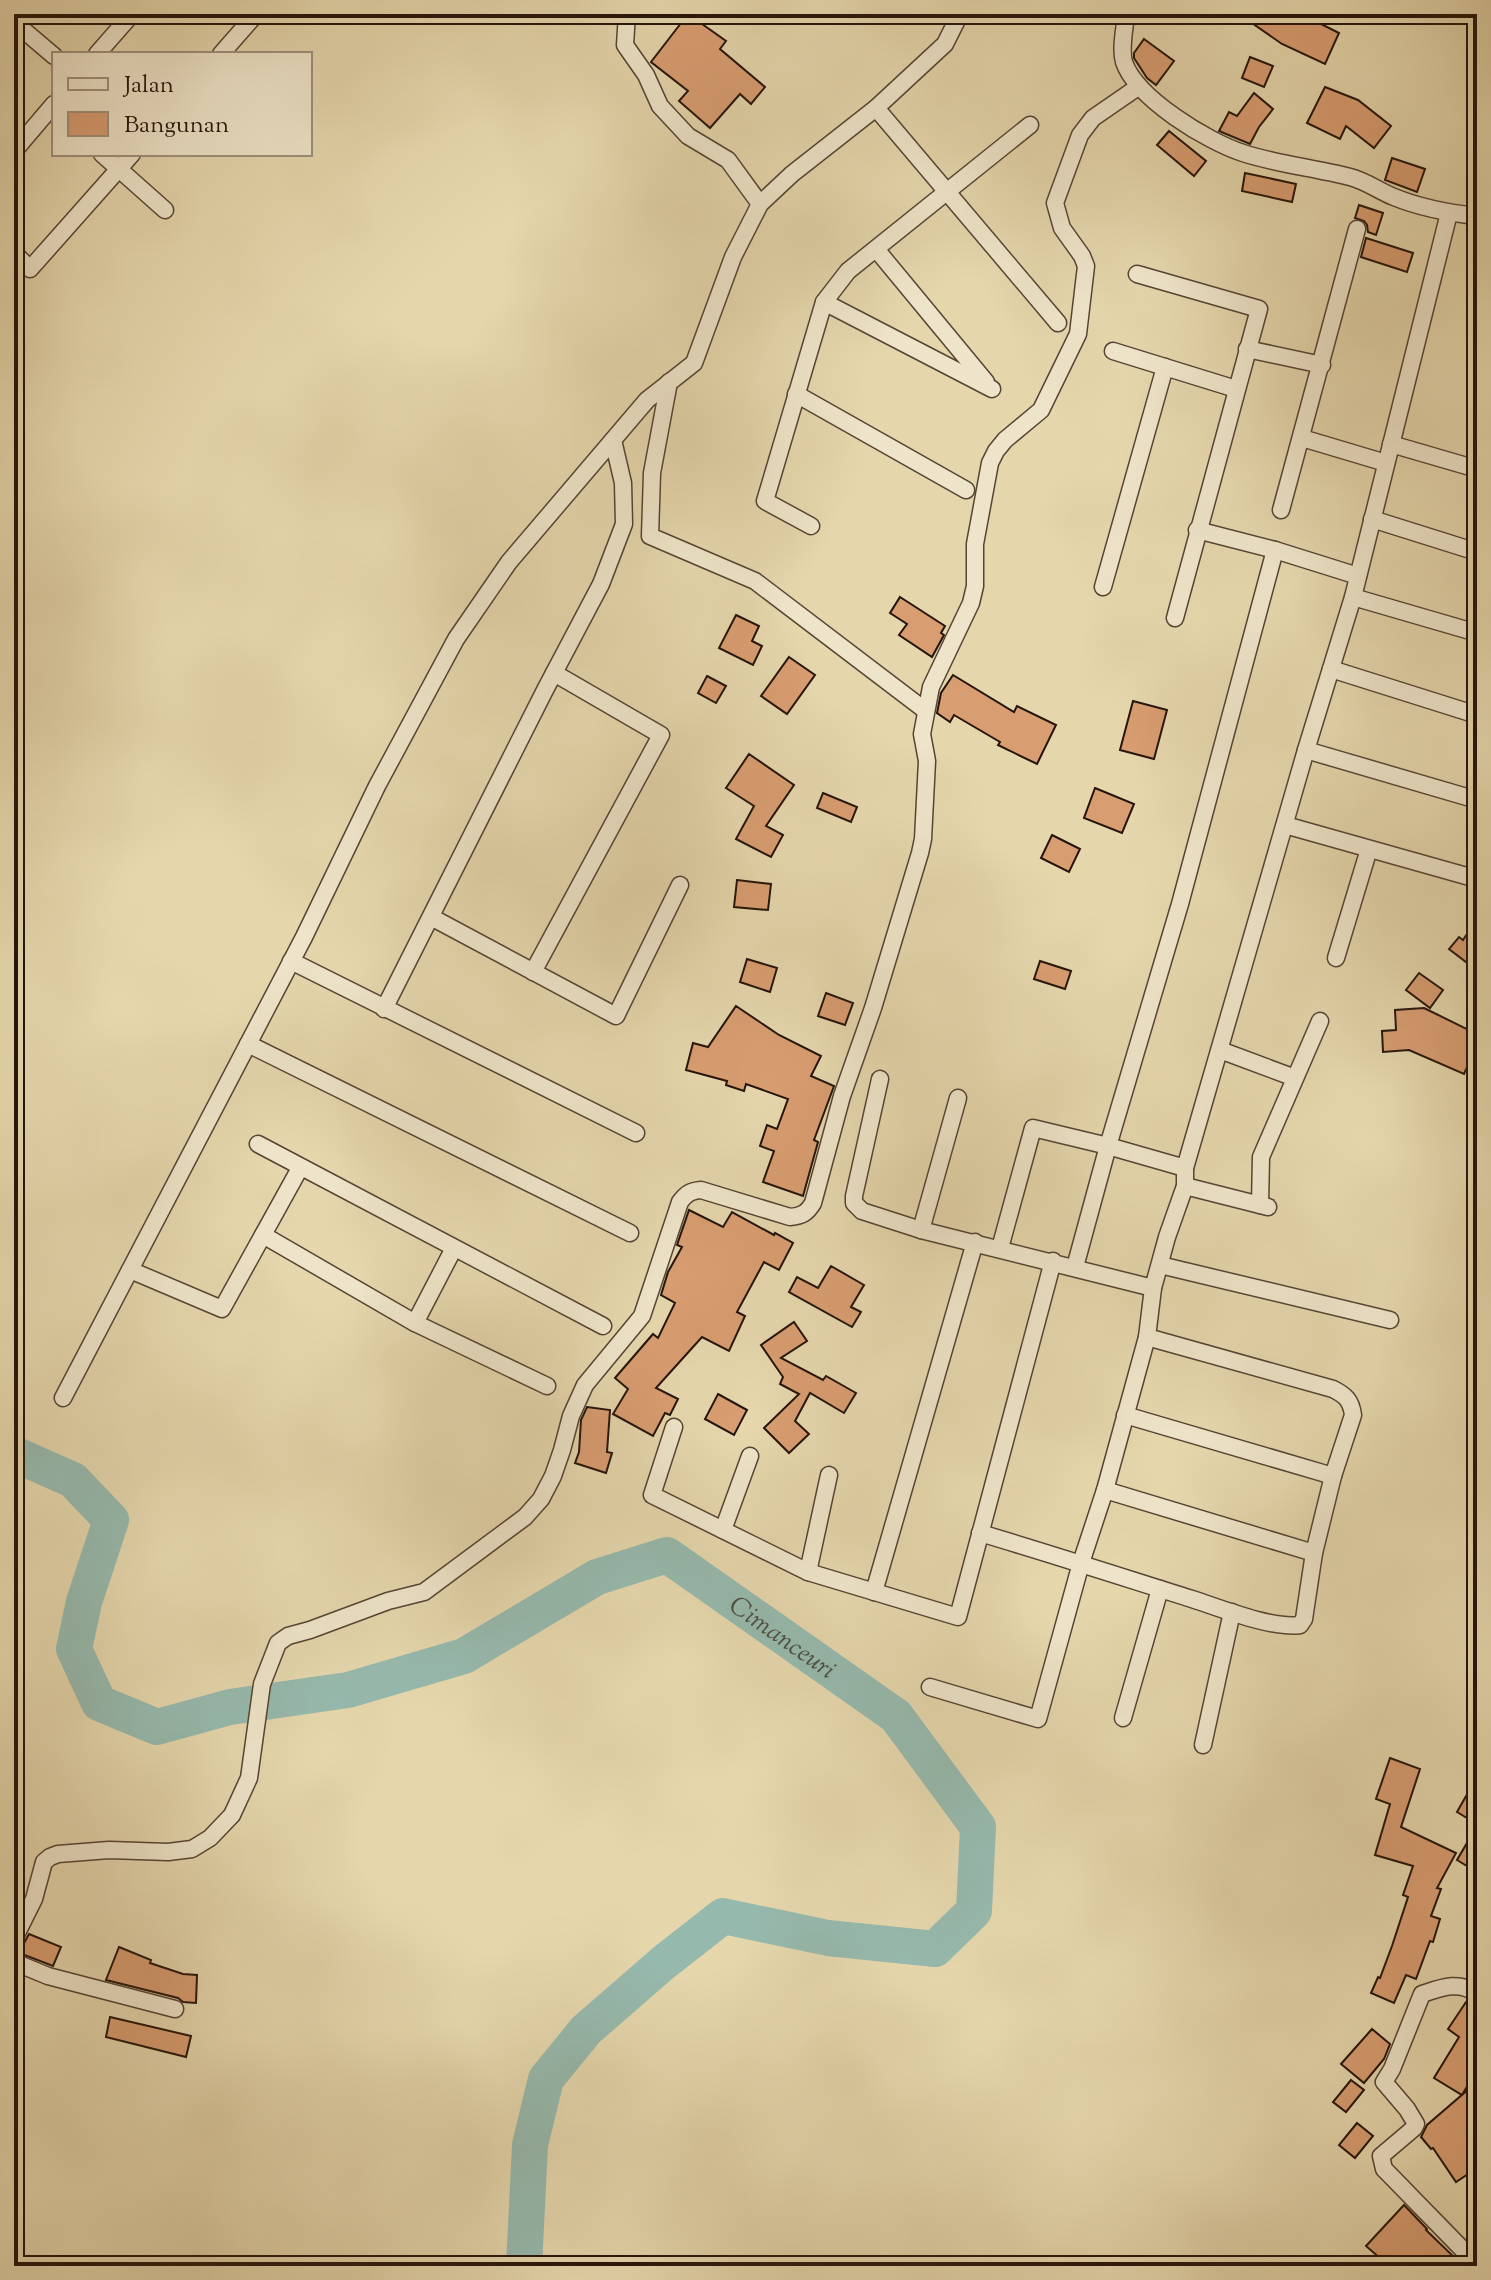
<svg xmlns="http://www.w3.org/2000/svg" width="1491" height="2280" font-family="'Sorts Mill Goudy',serif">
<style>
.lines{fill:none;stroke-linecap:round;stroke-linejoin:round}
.river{stroke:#96b9ad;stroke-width:36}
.building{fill:#d89d71;stroke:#25140b;stroke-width:2}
.minor-casing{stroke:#543;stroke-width:19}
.minor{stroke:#eee4c9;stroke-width:16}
.labels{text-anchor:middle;stroke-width:7;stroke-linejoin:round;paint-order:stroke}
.water-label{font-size:26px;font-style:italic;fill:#4d4e44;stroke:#eee4c9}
</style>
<rect width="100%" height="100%" fill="#e5d6ac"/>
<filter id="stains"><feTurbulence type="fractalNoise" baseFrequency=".0025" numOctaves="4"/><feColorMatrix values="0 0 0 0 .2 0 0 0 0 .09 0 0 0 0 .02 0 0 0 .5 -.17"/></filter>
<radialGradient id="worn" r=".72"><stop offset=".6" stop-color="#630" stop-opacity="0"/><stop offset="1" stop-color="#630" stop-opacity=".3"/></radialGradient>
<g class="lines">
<!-- river -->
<path class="river" id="s1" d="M 14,1454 L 73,1480 L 111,1520 L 84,1602 L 74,1649 L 99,1703 L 157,1727 L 230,1707 L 348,1690 L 464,1656 L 597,1577 L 667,1555 L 896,1716 L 978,1827 L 974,1911 L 935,1949 L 828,1938 L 723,1916 L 663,1963 L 586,2030 L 546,2079 L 530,2145 L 524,2266"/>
</g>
<!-- building -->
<g class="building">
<path d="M 688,14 L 726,41 L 720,49 L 765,87 L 751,104 L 740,94 L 710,128 L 679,101 L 688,91 L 651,62 Z"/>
<path d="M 1239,14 L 1326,14 L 1321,24 L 1339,33 L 1325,64 L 1282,44 Z"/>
<path d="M 1144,39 L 1174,61 L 1156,85 L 1147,78 L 1134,58 L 1134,53 Z"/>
<path d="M 1250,57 L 1273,66 L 1264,87 L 1242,78 Z"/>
<path d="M 1325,87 L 1358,100 L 1391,126 L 1374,148 L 1346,126 L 1340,139 L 1307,123 Z"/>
<path d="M 1254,93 L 1273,109 L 1259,127 L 1250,144 L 1219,131 L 1229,112 L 1237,116 Z"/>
<path d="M 1169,131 L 1206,161 L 1194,176 L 1157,145 Z"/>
<path d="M 1392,158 L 1425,169 L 1417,192 L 1385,180 Z"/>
<path d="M 1245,173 L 1296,184 L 1292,202 L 1242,191 Z"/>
<path d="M 1359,205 L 1383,213 L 1376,235 L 1368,232 L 1367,225 L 1364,221 L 1355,218 Z"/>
<path d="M 1366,238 L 1413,253 L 1407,272 L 1361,257 Z"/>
<path d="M 900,597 L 945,626 L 941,633 L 944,635 L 932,657 L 899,635 L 907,624 L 890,613 Z"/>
<path d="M 736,615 L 759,626 L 752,641 L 762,646 L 753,665 L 719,648 Z"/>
<path d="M 789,657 L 815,675 L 787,714 L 761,696 Z"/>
<path d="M 953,675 L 1014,712 L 1017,706 L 1056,725 L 1037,764 L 998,745 L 1000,742 L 954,715 L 950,722 L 937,713 L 941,693 Z"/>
<path d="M 707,676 L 726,686 L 716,703 L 698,693 Z"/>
<path d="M 1133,701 L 1167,710 L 1154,759 L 1120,750 Z"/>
<path d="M 749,754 L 794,785 L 766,826 L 783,835 L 771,857 L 736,839 L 754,806 L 726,788 Z"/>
<path d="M 1095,788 L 1134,804 L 1122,833 L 1084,818 Z"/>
<path d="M 823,793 L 857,807 L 851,822 L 817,808 Z"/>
<path d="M 1052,835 L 1080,849 L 1069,872 L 1041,858 Z"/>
<path d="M 737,880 L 771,884 L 768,910 L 734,907 Z"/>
<path d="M 1477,919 L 1477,948 L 1466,962 L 1449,949 L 1459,937 L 1463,940 Z"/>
<path d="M 747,959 L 777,968 L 770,992 L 740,982 Z"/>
<path d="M 1040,961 L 1071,971 L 1065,989 L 1034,979 Z"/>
<path d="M 1419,973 L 1443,990 L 1430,1008 L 1406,990 Z"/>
<path d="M 826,993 L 853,1003 L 845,1025 L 818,1016 Z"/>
<path d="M 736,1006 L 779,1035 L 821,1056 L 811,1076 L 834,1086 L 814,1140 L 818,1142 L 803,1196 L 763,1182 L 774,1151 L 760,1146 L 767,1125 L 777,1129 L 788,1099 L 746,1084 L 744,1091 L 726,1085 L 727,1081 L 686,1070 L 693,1043 L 708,1047 Z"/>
<path d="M 1424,1008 L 1477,1034 L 1477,1045 L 1464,1074 L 1409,1050 L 1383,1052 L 1382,1031 L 1396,1030 L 1395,1010 Z"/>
<path d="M 689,1210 L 723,1227 L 732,1212 L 774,1235 L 775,1233 L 793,1243 L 779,1270 L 764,1262 L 737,1312 L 745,1316 L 729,1351 L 702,1337 L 656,1388 L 678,1399 L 670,1415 L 665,1413 L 653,1436 L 613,1414 L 628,1389 L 615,1378 L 653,1334 L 658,1338 L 675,1303 L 661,1295 L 668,1272 L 682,1247 L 677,1245 Z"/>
<path d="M 831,1266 L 864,1285 L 851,1307 L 861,1312 L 852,1327 L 789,1292 L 797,1277 L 818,1288 Z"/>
<path d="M 794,1322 L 807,1341 L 781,1358 L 823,1380 L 826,1376 L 856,1393 L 844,1413 L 810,1393 L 795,1421 L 809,1434 L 789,1453 L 764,1428 L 799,1394 L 780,1384 L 783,1377 L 761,1345 Z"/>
<path d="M 718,1394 L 747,1410 L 734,1435 L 705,1419 Z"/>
<path d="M 587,1407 L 610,1410 L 607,1452 L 612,1453 L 606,1473 L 575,1463 L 579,1452 L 581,1420 Z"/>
<path d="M 1390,1758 L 1420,1769 L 1401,1827 L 1456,1853 L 1437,1888 L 1441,1889 L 1431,1916 L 1440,1919 L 1433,1942 L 1430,1941 L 1416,1979 L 1406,1975 L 1394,2003 L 1371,1993 L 1378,1977 L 1380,1978 L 1392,1946 L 1408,1897 L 1403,1895 L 1413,1866 L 1375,1855 L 1390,1804 L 1376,1799 Z"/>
<path d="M 1477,1777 L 1477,1824 L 1457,1812 Z"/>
<path d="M 1477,1826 L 1477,1872 L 1457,1860 Z"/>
<path d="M 29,1934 L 61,1947 L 53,1966 L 14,1951 L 23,1945 Z"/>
<path d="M 119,1947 L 151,1960 L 150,1963 L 183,1974 L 197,1975 L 196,2003 L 183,2002 L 178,1998 L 106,1980 Z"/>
<path d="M 1466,2002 L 1477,2009 L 1477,2070 L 1462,2095 L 1434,2078 L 1459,2037 L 1448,2029 Z"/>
<path d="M 110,2017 L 191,2036 L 186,2057 L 106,2037 Z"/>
<path d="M 1372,2029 L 1390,2044 L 1384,2059 L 1364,2083 L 1341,2064 Z"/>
<path d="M 1351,2080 L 1364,2090 L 1346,2112 L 1333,2102 Z"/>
<path d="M 1477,2082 L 1477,2168 L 1456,2182 L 1433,2148 L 1431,2149 L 1421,2137 L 1427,2125 Z"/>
<path d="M 1357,2123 L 1373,2136 L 1355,2158 L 1339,2145 Z"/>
<path d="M 1404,2205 L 1427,2229 L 1426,2230 L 1459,2262 L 1466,2266 L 1389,2266 L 1366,2246 Z"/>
</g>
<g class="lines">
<!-- minor casing -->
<g class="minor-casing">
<g id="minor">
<path d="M 627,14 L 625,45 L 646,75 L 660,106 L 688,136 L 728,160 L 760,204"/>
<path d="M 1126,14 C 1125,28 1120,48 1124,62 C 1136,98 1208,142 1243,153 C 1277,164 1314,168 1350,177 C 1366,181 1379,191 1394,197 C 1421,208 1448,213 1477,216"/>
<path d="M 14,22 L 54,56"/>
<path d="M 97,54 L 132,14"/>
<path d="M 221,54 L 256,14"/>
<path d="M 876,108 L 1058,323"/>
<path d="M 14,151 L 54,104"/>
<path d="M 102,154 L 165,210"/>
<path d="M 876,249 L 986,382"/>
<path d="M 14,253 L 30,269 L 132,154"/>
<path d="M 1137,274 L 1259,309 L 1175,618"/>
<path d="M 824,302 L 992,389"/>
<path d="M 1247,349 L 1322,365"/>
<path d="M 1113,351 L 1236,389"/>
<path d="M 669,382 L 652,473 L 650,536 L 755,581 L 926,711"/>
<path d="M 796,394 L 966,490"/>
<path d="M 1302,438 L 1386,463"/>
<path d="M 1391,444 L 1477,469"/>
<path d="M 1281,510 L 1357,229"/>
<path d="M 1372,519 L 1477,552"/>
<path d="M 811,526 L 765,501 L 824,302 L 848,271 L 1030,125"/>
<path d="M 1197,530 L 1275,550 L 1358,576"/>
<path d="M 1103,587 L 1165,367"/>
<path d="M 1353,597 L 1477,633"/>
<path d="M 1331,669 L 1477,715"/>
<path d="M 1306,750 L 1477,800"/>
<path d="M 1285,825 L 1477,879"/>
<path d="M 431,917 L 616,1016 L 680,885"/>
<path d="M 1336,958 L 1369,849"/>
<path d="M 291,961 L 636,1133"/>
<path d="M 533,972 L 661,735 L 554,673"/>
<path d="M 384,1009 L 545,690 L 601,584 L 624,524 L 623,483 L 613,440"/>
<path d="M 248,1044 L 630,1233"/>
<path d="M 1220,1050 L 1295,1078"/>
<path d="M 880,1079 L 854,1196 L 854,1203 L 862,1211 L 921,1230 L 1153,1288"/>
<path d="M 258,1144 L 603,1326"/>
<path d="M 1185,1186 L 1268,1207"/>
<path d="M 1260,1205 L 1261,1157 L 1320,1021"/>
<path d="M 921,1230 L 958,1098"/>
<path d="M 263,1235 L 415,1323 L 547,1386"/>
<path d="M 1000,1248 L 1033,1128 L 1108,1146 L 1185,1168"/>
<path d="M 1160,1265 L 1390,1320"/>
<path d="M 1075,1267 L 1108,1146 L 1180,904 L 1275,550"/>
<path d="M 130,1270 L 222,1309 L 300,1168"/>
<path d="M 415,1323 L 454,1248"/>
<path d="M 63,1398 L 304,937 L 377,786 L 456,639 L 509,562 L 647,400 L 694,363 L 733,257 L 760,204 L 792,174 L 876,108 L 945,44 L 960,14"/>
<path d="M 1125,1415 L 1333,1476"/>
<path d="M 674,1427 L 652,1495 L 808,1572 L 958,1617 L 1053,1261"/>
<path d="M 1105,1490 L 1314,1553"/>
<path d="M 723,1530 L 750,1456"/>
<path d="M 980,1533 C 1051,1554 1122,1577 1192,1599 C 1220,1608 1272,1629 1300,1625 L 1304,1619 L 1314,1553 L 1333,1476 L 1353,1415 C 1351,1400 1345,1395 1333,1389 L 1147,1337"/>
<path d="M 808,1572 L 829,1475"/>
<path d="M 874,1592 L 975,1242"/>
<path d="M 930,1687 L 1038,1719 L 1081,1563 L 1105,1490 L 1147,1337 L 1153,1288 L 1167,1237 L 1185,1186 L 1185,1168 L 1306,750 L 1353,597 L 1449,213"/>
<path d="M 1123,1718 L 1160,1589"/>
<path d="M 1203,1745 L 1232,1612"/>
<path d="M 14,1939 L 34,1899 L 44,1862 L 50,1857 L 58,1854 L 109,1850 L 168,1852 L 192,1849 L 210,1838 L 232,1815 L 249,1778 L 262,1684 L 278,1643 L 288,1636 L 310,1630 L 388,1601 L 424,1592 L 525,1517 L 541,1499 L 553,1476 L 562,1450 L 571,1416 L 585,1385 L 642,1316 L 680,1202 C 686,1194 690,1191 701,1190 L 790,1217 C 802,1216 807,1213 813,1203 L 842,1096 L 873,1008 L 920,853 L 923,839 L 927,761 L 922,734 L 931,687 L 971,603 L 975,586 L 975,544 L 990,463 L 996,451 L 1005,440 L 1041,410 L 1078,334 L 1086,266 L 1082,256 L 1062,228 L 1055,203 L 1080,135 L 1093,118 L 1138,87"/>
<path d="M 14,1962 L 48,1976 L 175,2009"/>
<path d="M 1477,1993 C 1458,1981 1443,1987 1422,1994 L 1392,2069 L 1384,2082 L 1407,2109 L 1416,2124 L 1414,2128 L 1381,2156 L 1384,2169 L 1388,2173 L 1467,2254 L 1477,2255"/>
</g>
</g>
<!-- minor -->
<use href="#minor" class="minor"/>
</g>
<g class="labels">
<!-- water labels -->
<g class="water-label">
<text dy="9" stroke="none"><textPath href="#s1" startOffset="1062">Cimanceuri</textPath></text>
</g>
</g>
<!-- margin -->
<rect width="1491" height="2280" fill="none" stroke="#e5d6ac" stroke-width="48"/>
<rect x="16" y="16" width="1459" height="2248" fill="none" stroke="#25140b" stroke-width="4"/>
<rect x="24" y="24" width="1443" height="2232" fill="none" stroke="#25140b" stroke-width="2"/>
<!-- legend -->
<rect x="52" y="52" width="260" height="104" fill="#eee4c9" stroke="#9e917d" stroke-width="2"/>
<rect x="68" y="78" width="40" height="12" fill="#eee4c9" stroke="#9e917d" stroke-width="2"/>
<text x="124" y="92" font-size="24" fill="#25140b">Jalan</text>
<rect x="68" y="112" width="40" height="24" fill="#d89d71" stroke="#9e917d" stroke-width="2"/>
<text x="124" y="132" font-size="24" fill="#25140b">Bangunan</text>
<rect width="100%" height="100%" filter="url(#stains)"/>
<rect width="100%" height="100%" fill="url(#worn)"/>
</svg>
